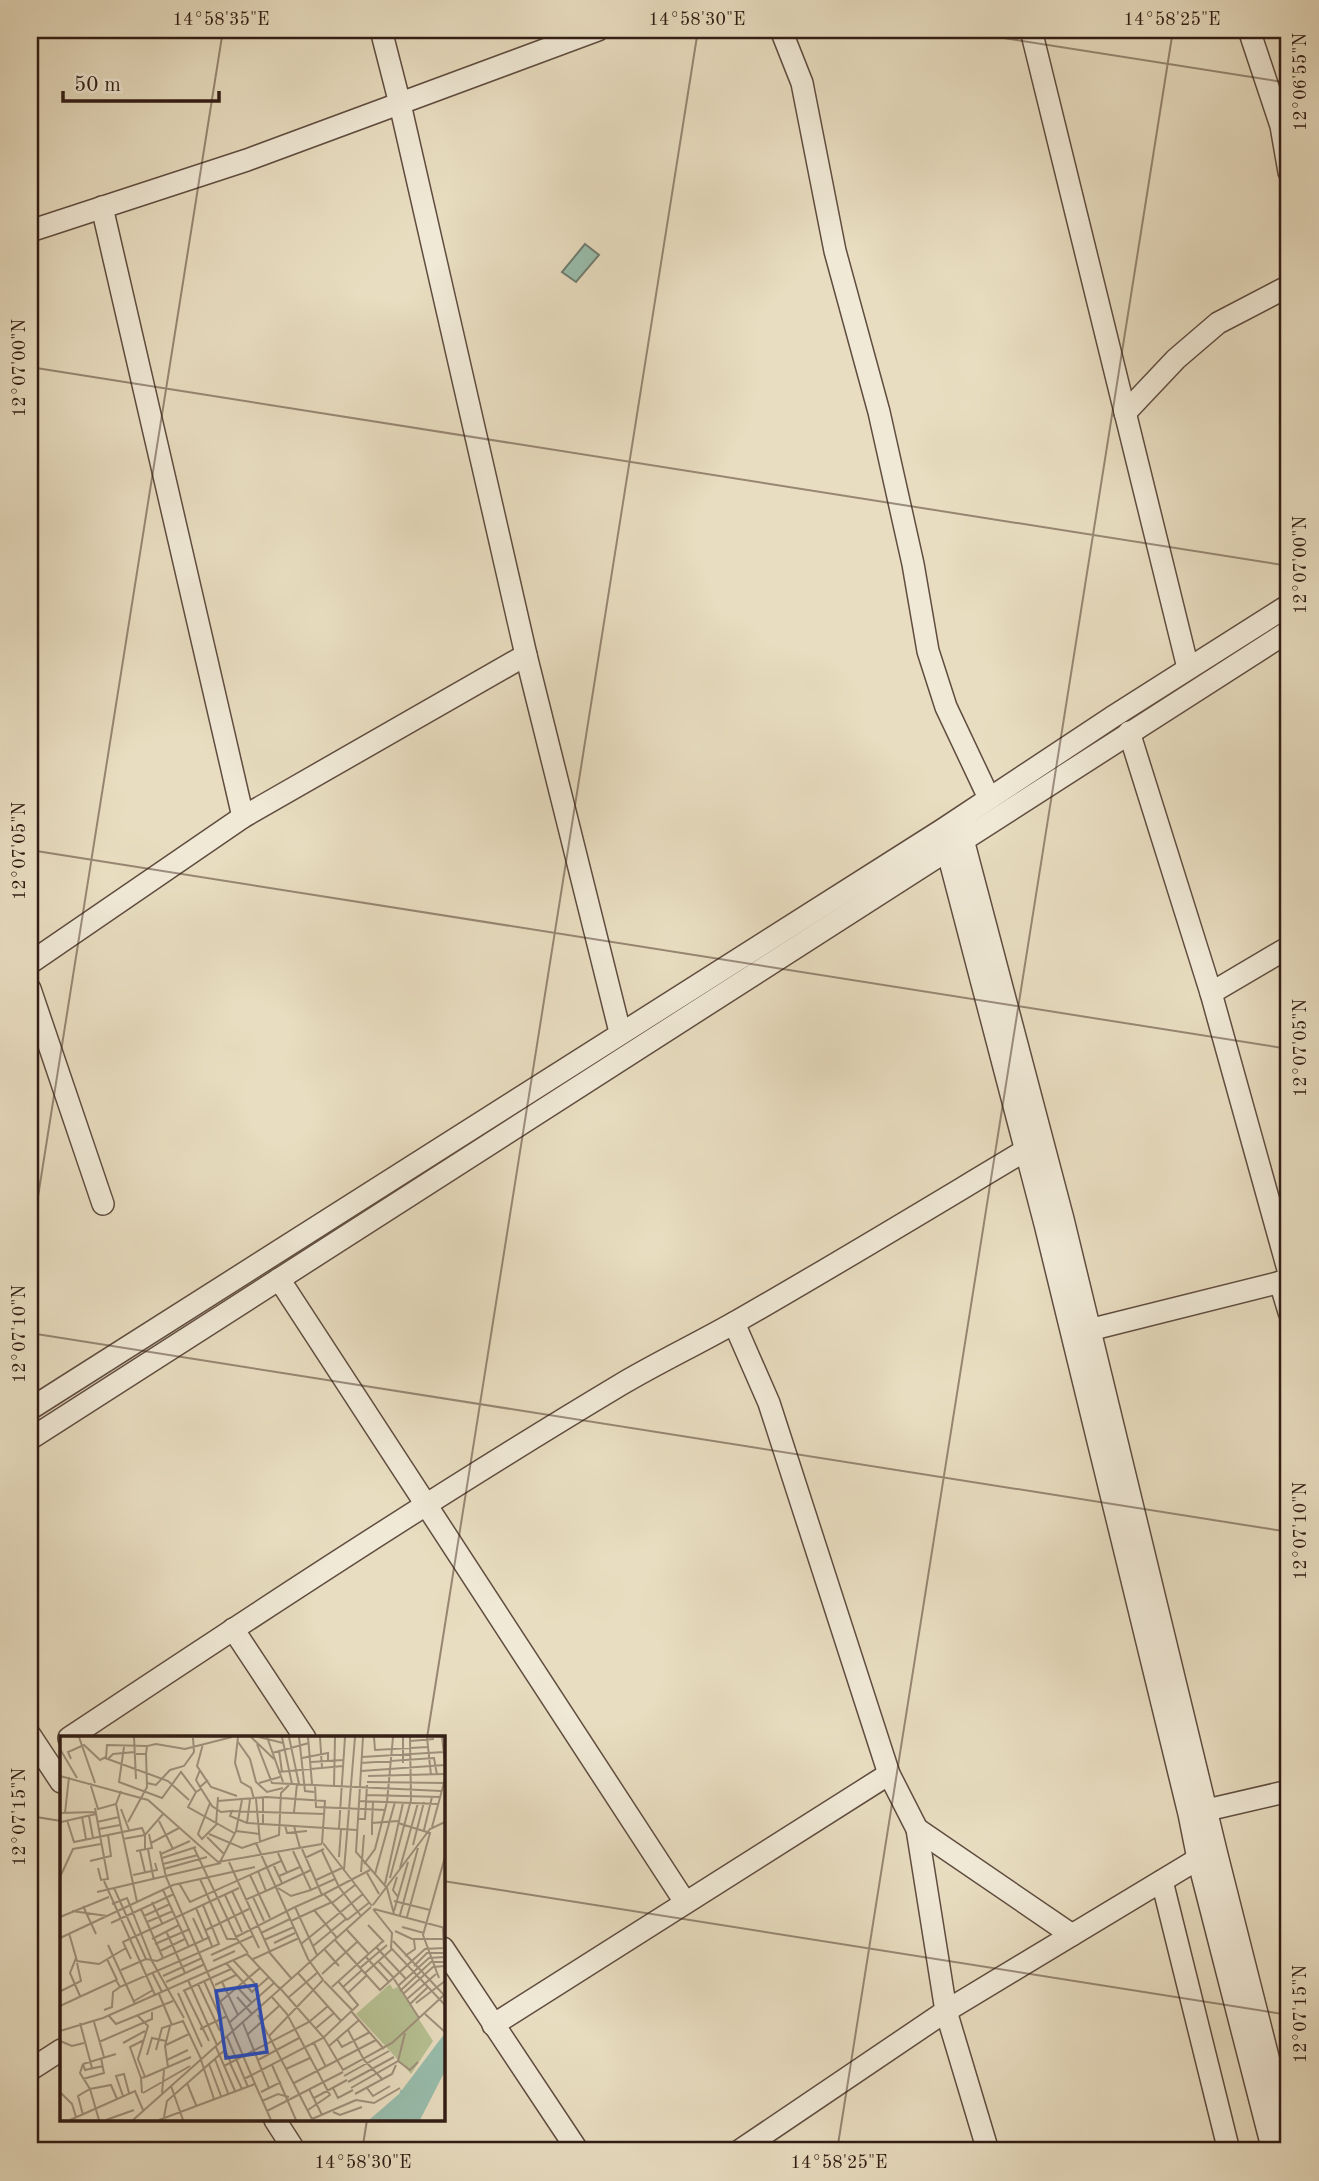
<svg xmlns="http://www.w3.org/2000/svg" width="1319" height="2181" font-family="'Old Standard TT',serif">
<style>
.water{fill:#98bdac;stroke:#6f7d70;stroke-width:2}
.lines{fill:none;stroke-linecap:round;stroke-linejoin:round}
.minor-casing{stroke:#604d40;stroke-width:24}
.minor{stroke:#f0e9d6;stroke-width:21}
.ticks{fill:none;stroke:#321d15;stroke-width:2;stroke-opacity:0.45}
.inset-river{fill:none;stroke:#98bdac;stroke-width:3.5}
.inset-road{fill:none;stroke:#9f907c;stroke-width:2}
.view{fill:#1d4ed8;fill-opacity:0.15;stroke:#1d4ed8;stroke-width:3.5}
.inset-edge{fill:none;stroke:#321d15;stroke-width:3.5}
.neatline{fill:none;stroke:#321d15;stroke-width:2.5}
.ticks-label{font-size:18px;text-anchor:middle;fill:#321d15}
</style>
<rect width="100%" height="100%" fill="#e8ddc0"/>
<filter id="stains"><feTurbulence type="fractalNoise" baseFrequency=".00286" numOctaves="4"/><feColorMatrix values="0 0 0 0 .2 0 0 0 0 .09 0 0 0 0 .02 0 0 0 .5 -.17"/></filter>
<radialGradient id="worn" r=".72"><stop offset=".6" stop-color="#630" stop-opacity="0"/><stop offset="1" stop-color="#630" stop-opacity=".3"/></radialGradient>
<!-- water -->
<path class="water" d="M 585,244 L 599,255 L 576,282 L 562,272 Z"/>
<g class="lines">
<!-- minor casing -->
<g class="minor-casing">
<g id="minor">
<path d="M 381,30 L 400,104 L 526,655 L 620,1032"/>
<path d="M 781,30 L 802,83 L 835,251 L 879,412 L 913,564 L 928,651 L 946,707 L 989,798"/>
<path d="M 1031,30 L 1188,668"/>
<path d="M 1249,30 L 1281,126 L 1289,172"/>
<path d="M 102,207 L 243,817"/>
<path d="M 30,231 L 247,160 L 598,30"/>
<path d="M 1125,413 L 1176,359 L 1218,323 L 1289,286"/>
<path d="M 1129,732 L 1211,993 L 1289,1273"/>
<path d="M 960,828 L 1063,1219 L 1217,1855 L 1289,2140"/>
<path d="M 944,838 L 1045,1224 L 1189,1814 L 1198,1859 L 1273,2151"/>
<path d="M 30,963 L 243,817 L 526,655"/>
<path d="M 30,989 L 103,1204"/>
<path d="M 1211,993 L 1289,947"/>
<path d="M 279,1279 L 685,1902"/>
<path d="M 1280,1282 L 1289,1312"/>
<path d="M 734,1323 L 769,1403 L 889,1774 L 917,1829 L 946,2011 L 988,2151"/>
<path d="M 1077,1333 L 1289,1280"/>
<path d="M 30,1409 L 942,830 L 1114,716 L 1289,605"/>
<path d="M 30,1439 L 1289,631"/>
<path d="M 233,1629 L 305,1738"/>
<path d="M 30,1735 L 61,1782"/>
<path d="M 69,1738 C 251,1617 433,1497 620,1385 C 657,1363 697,1344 734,1323 C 832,1267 929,1208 1026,1150"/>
<path d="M 1207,1810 L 1289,1791"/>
<path d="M 917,1829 L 1072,1935"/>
<path d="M 1162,1881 L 1229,2151"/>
<path d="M 443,1948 L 578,2151"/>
<path d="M 493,2025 L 889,1774"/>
<path d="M 30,2070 L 61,2050"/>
<path d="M 275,2120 L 295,2151"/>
<path d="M 739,2151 L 946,2011 L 1198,1859"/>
</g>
</g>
<!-- minor -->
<use href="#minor" class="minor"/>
</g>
<!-- ticks -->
<path class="ticks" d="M 953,30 L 1289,83M 30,367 L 1289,566M 30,850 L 1289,1049M 30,1247 L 223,30M 30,1333 L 1289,1532M 427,1738 L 698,30M 30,1816 L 61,1821M 443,1881 L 1289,2015M 362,2151 L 367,2120M 837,2151 L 1173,30"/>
<!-- overview -->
<g transform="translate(60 1736)">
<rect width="385" height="385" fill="#e8ddc0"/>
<path d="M 330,248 L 333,253 L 338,251 L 373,305 L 351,338 L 296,278 Z" fill="#b6c092"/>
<path d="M 385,297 L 385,335 L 360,384 L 309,384 L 339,358 Z" fill="#98bdac"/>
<path class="inset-river" d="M 338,384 L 342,354"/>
<path class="inset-road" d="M 19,1 L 35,47M 74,1 L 76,43M 178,1 L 175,27 L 181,46 L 191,52 L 194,63M 191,1 L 214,23M 199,1 L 223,7M 207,1 L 223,46M 222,1 L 232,48M 229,1 L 239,48M 239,1 L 245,55 L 254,56M 248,1 L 252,48M 260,1 L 262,32M 303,1 L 296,116 L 327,152 L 334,178M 314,1 L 315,14 L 368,11M 367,1 L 371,39M 382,1 L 385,28M 350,5 L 374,3M 178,6 L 190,23 L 196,46 L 207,56 L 223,52M 143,8 L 137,30 L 151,51 L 177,60M 197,8 L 212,47 L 381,55M 64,11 L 59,46 L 102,62 L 121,36 L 136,56 L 141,53M 0,13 L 17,42M 219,14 L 222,36M 212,17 L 249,7M 76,18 L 86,18 L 87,10 L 96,8 L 125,13 L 172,1M 302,21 L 384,16M 45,22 L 108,45 L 129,64M 242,22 L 268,17 L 268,24M 11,23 L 8,16 L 24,9 L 40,24 L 46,21 L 47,9 L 87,10M 48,23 L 53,18 L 75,16M 251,26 L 283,24M 301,27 L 374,22 L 377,39M 343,27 L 343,1M 140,34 L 136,44 L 140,51 L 148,44M 301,35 L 385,29M 218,36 L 283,30M 0,40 L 88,64 L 158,126 L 262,108M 308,40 L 385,38M 307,46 L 384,47M 30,47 L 38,73 L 56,68 L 61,55M 87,47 L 96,49 L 110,34 L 124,30 L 134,16 L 133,2M 199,47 L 220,41M 255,49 L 256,71 L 326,74M 140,51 L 152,70 L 161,76 L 172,75 L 170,80 L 187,87 L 297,94M 274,51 L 275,1M 136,56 L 128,71 L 174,97M 307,59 L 380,61M 203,62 L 203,88M 196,63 L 200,106M 158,65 L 206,61 L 265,65 L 262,107M 299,65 L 378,68M 150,67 L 138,98 L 142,103 L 156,89 L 158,61M 56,68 L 77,166M 35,72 L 48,143 L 41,144 L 38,132M 61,73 L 69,94M 172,75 L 265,78M 234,76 L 237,48M 0,77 L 35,76M 5,77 L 9,41M 29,80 L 33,102M 22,81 L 26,103M 298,83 L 305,83 L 307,49M 7,84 L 14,106 L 82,92 L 85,99 L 103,78M 99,85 L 113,113M 1,86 L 36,78M 37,86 L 59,81M 68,86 L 87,51 L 86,18M 187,87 L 190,63M 312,87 L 313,66M 338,87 L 370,97 L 347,181M 225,89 L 227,97 L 247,95M 234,90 L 240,112M 372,91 L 385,43M 279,92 L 285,1M 39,93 L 60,89M 364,94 L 372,61M 176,95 L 199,98M 149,98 L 182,112 L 219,99 L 221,57 L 229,49M 312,99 L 312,87 L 338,85M 147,101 L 164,118M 63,103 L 85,99 L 85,113M 91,107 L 119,92M 196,107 L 248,223 L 263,244 L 209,300 L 252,383M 263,107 L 312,170M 353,109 L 364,66M 134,112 L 177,203M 88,113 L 92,135 L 97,134 L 95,127M 242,113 L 262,159 L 310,134M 76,115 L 92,112 L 89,98M 80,115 L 85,136M 100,115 L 106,141 L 173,295M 233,115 L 251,154 L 275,143M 262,115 L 279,151 L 301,180M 218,117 L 227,137M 101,118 L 130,105M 279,121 L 281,93M 102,122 L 136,111M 245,122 L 264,113M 30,125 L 51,120 L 48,99M 160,126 L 176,95 L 182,64M 169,126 L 210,216M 103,128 L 138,119M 213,128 L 222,147M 304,128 L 315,113 L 327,66 L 333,1M 340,132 L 358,67M 104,133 L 147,121M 284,134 L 295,1M 301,136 L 304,99M 307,137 L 319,158M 315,138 L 335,66M 73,139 L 92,135 L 94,144M 190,139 L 210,182M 219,140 L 240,131M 0,141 L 13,113 L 41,108M 337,141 L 333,154 L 338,161M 330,142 L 351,64 L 350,1M 140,143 L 167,203 L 177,203 L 188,217M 256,144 L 282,132M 44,145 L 95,259M 119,147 L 130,166 L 221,125M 325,148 L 343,67M 54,152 L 86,223M 218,152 L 231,160 L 251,154M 103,154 L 129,211M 172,155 L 199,212M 206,155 L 251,134M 37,156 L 161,127M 264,158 L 287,184M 165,159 L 182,196M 193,161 L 204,185M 185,164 L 206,155 L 198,135M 334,165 L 370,174M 92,166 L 102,187M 272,167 L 295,149M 52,168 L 67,162 L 92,225 L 124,282M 313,169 L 370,93 L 385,86M 23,170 L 36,198M 136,172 L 152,210M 81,173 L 103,222M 313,173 L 332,197 L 331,212 L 385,269M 314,173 L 385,192M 254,174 L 277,202M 12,175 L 47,180M 334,175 L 348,126M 340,179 L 358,112M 84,180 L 110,168M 0,181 L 49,161M 133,182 L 143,204M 287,184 L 310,166M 231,185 L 272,166M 87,186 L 113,175M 51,187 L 114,158M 308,189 L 324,206M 342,191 L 364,197M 383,192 L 385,242M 146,194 L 189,173M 287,194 L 308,217M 106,195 L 125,237M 335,195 L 352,203 L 385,203M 9,197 L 17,225 L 39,228 L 66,212M 201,197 L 230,183M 176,201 L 235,171M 0,202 L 113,149 L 195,131M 92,203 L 119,189M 204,204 L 234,191M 275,204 L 320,254 L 365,213 L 383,212M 333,205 L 384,259M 214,207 L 235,197M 95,208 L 130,193M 241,208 L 303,158M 48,209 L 75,268M 253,210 L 286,183M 316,211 L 346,243M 265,214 L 279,230M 100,215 L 125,203M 209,216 L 231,242M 151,219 L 193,200M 257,219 L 235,171 L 262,159M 305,220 L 329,246M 345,220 L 355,213 L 354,204M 16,222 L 10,237 L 20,260M 47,223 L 57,244M 71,223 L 63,206 L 179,152M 193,223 L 239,202M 173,224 L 198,251M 153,225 L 175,215M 318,225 L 334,242M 166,227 L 192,256 L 209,241M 354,230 L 367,217 L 385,217M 300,232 L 327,209M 61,234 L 86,223 L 97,225 L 150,201M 92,236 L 102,256M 238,237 L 281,285M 305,237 L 332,213M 262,238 L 297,206M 103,240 L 142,222M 151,242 L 171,233M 379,242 L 363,199 L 385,121M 334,243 L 359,282M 128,244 L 157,309M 144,245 L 161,283M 264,245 L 292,274M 106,246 L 145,228M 162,246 L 178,279M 138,248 L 160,295M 155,249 L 176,239M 338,250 L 369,222 L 385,221M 177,251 L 192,267M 219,251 L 264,302 L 283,334 L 332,307 L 385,258M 272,251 L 323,205M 283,251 L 302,234M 221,252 L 311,171M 124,254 L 149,305M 1,255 L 21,245 L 17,227M 123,255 L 151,242M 340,255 L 371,226 L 385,226M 118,257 L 142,311M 288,257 L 307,239M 99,258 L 112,289M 343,258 L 373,231 L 385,230M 177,261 L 192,278M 212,261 L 227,278 L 270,359 L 248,374M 229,261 L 257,237M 347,263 L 376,238M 74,265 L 93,254M 161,265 L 200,232M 356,267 L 385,245M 350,268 L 368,251M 0,270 L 56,244 L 60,251 L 159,208 L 143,169M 44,274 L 52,271 L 53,256 L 60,251M 291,275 L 324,313M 365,278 L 385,296M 198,279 L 208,299M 49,280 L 56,288 L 113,265M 78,280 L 88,290 L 78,323 L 85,341 L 81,342 L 82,357M 34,286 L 44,321M 170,286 L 214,247M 20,287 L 32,332M 183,287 L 209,352M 256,292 L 274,277M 140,293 L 167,280M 288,294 L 304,324 L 323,344M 0,295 L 43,282 L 187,218 L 220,253 L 73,384M 188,298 L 219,270M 167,301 L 188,351M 277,303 L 282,311 L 310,296M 0,305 L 12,310 L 24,307M 39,306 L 92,283 L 92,276M 63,307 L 85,295M 254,307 L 266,331M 106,309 L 129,298M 269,310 L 299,284M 156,311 L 175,355M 96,314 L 102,292 L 123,285 L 141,323M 87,319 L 92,302 L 106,305M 155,323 L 168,357M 107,324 L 128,314M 141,324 L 154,363M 198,324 L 239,302M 338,325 L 350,334 L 358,326M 170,327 L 182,353M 23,328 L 20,337 L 30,353 L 39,384M 23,328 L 56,318M 23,328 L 25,334 L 43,330M 149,328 L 161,360M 212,329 L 236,384M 164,330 L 249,286 L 268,270M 108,331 L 105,310 L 110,290M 226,333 L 250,322M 284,340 L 329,315M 85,341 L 131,321M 81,342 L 70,311 L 84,304M 23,343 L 44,337 L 41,322M 184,343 L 263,302 L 298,269 L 278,245M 288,346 L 334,321M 127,347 L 136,369M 234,347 L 316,304M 195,348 L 211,384M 111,350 L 123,384M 273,352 L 278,362 L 293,354M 291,352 L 338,325 L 345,297M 307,352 L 313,360 L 330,350M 249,353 L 262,379M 0,356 L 12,368 L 16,381M 201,356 L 221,346M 83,357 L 130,330M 102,357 L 104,334M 295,358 L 332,338 L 336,329M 63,360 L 56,340 L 64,338 L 69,357M 254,362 L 287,344M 296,364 L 314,367 L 340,352M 202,365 L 218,358 L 229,361M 207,375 L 283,336M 273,376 L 280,379 L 302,371M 23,379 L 18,360 L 30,353 L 51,349 L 57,363M 104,381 L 107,365 L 165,314 L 171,327M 252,383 L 296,364M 10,384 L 75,355 L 83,374M 46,384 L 74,374M 99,384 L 195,348 L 173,296"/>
<path class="view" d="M 196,249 L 207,316 L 166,322 L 156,255 Z"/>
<rect width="385" height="385" class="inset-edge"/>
</g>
<!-- margin -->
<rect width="1319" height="2181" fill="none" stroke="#e8ddc0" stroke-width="77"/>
<!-- scale -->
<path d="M63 91v10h156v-10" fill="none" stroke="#321d15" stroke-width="3.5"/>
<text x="74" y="91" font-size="21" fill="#321d15" stroke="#f0e9d6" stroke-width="5" paint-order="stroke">50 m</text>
<rect x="38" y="38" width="1242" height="2104" class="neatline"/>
<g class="ticks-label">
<text x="221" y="25">14°58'35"E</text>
<text x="697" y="25">14°58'30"E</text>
<text x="1172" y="25">14°58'25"E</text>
<text transform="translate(1300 82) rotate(-90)" y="6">12°06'55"N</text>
<text transform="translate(19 368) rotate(-90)" y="6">12°07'00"N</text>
<text transform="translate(1300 565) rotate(-90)" y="6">12°07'00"N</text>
<text transform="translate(19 851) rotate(-90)" y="6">12°07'05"N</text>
<text transform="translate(1300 1048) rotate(-90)" y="6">12°07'05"N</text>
<text transform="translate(19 1334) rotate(-90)" y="6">12°07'10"N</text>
<text transform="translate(1300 1531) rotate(-90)" y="6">12°07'10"N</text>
<text transform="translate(19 1817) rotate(-90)" y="6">12°07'15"N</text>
<text transform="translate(1300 2014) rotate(-90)" y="6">12°07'15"N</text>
<text x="363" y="2168">14°58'30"E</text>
<text x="839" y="2168">14°58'25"E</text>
</g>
<rect width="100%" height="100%" filter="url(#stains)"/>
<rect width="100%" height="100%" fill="url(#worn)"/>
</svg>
